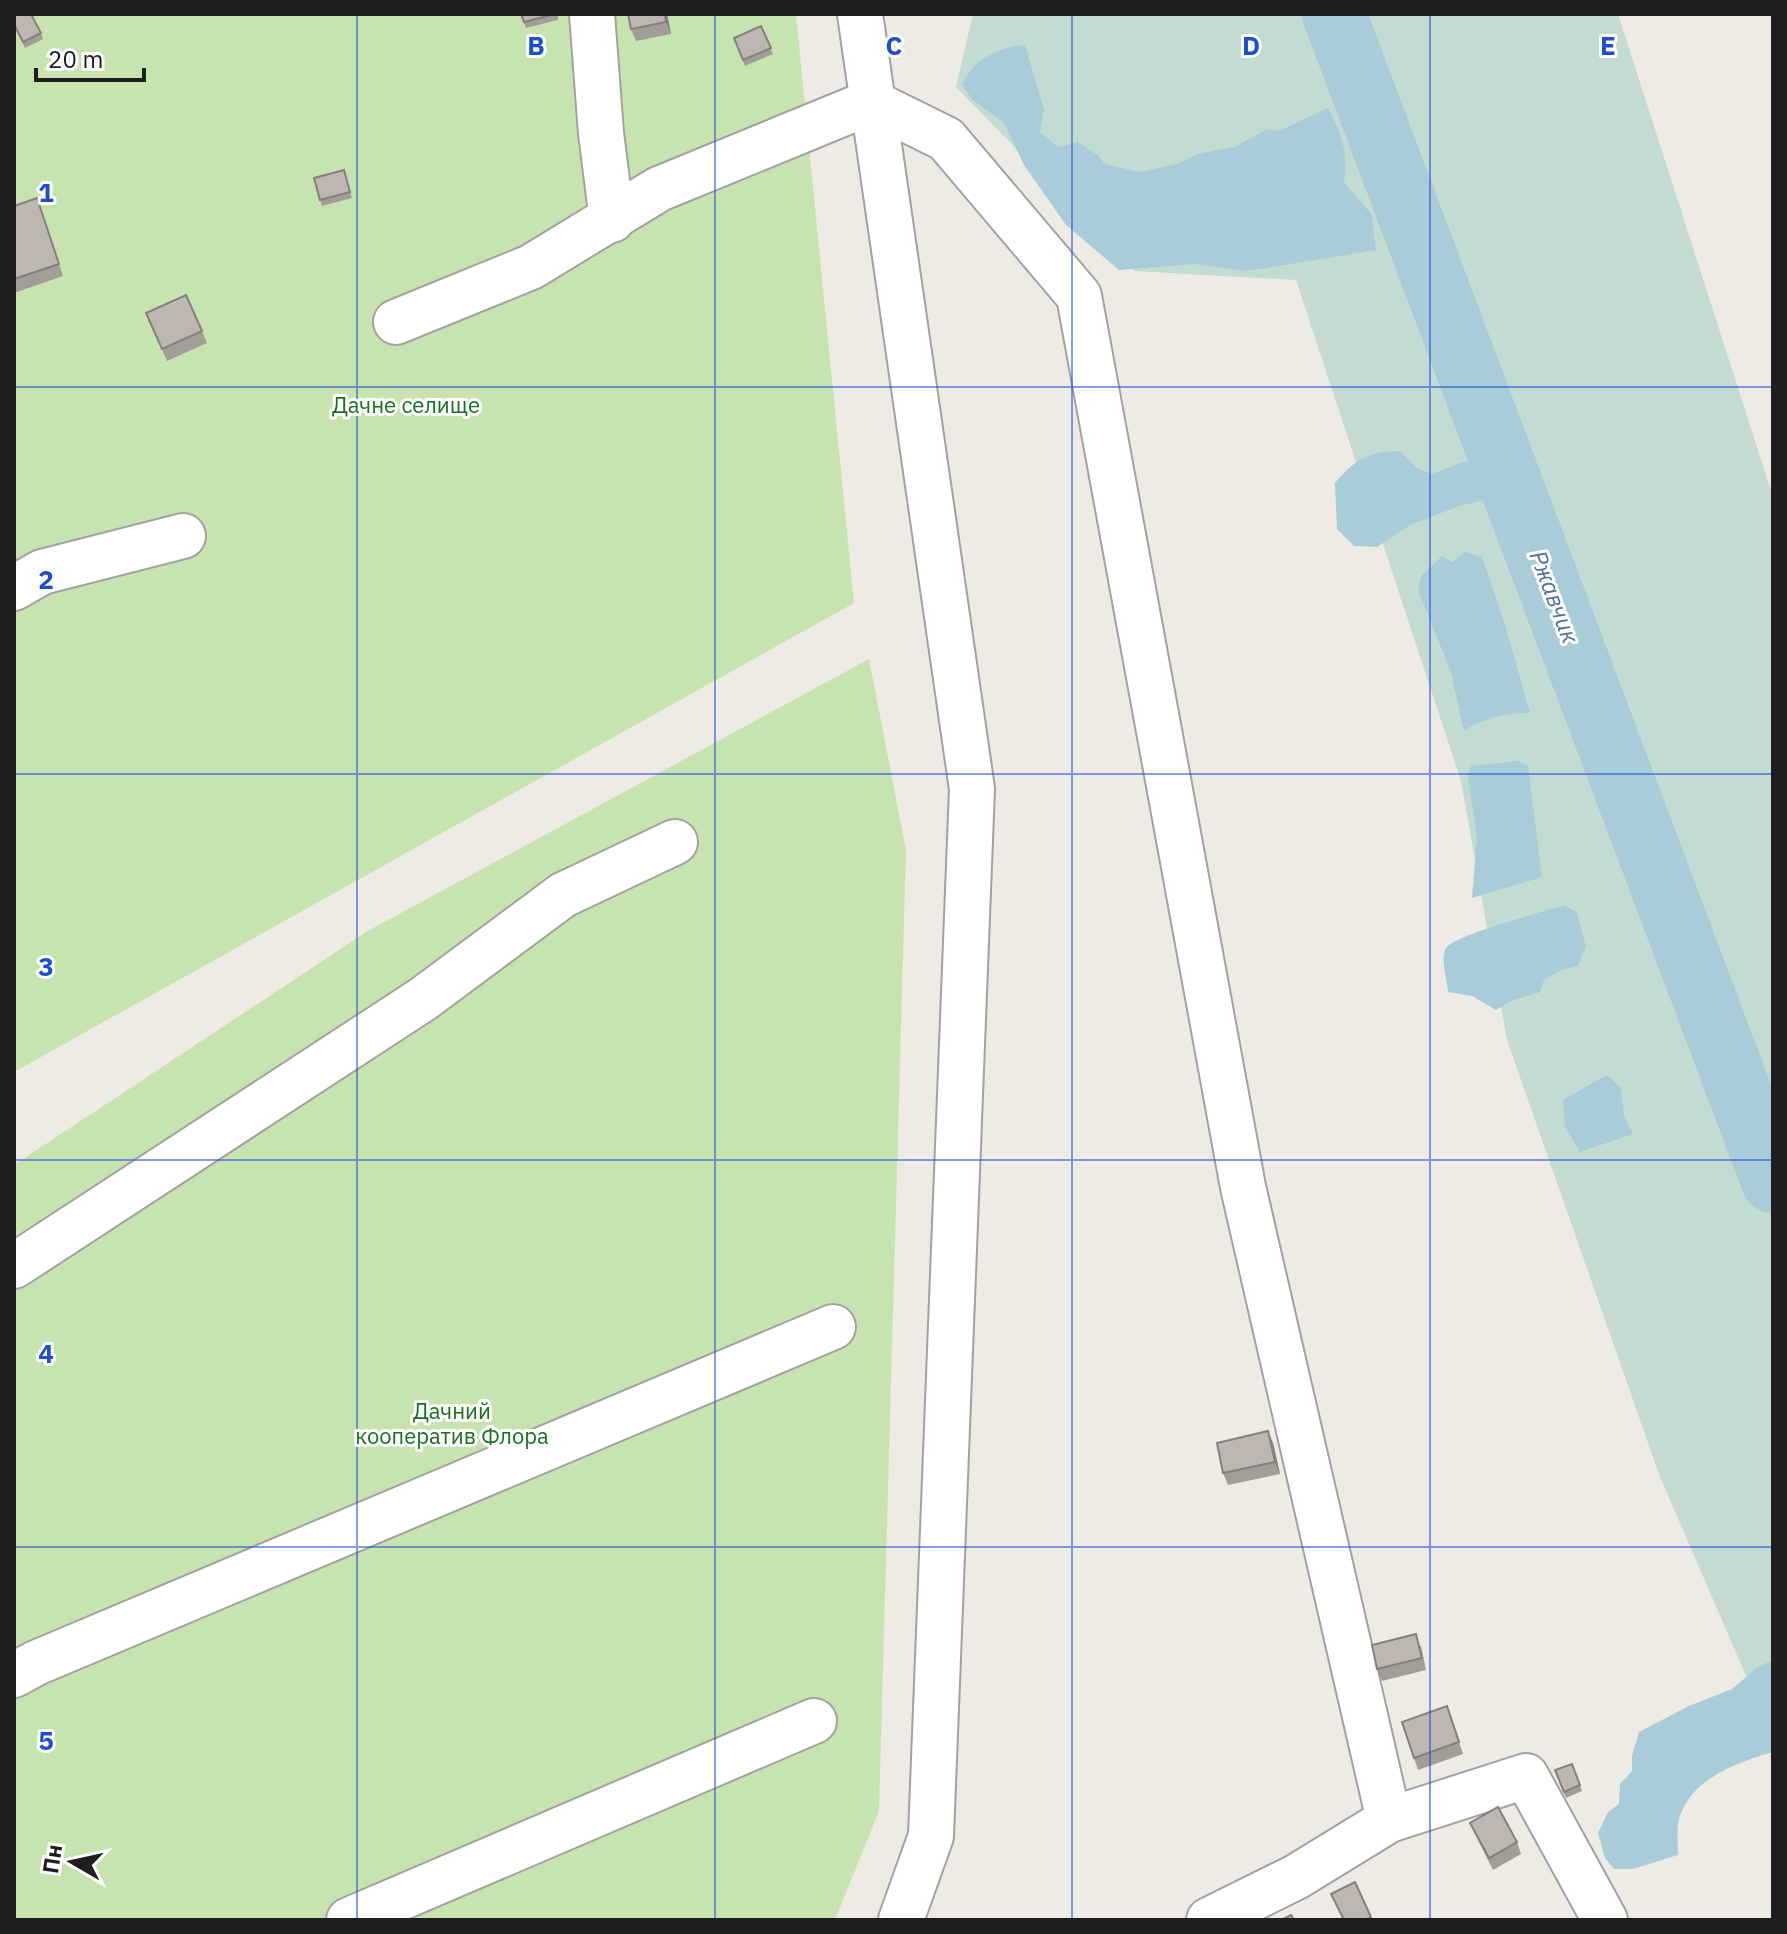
<svg xmlns="http://www.w3.org/2000/svg" width="1787" height="1934" font-family="'IBM Plex Sans',sans-serif">
<style>
.grass{fill:#c8e4ae}
.wetland{fill:#c3dbd0}
.water{fill:#a8ccd8}
.lines{fill:none;stroke-linecap:round;stroke-linejoin:round}
.river{stroke:#a8ccd8;stroke-width:64}
.minor-casing{stroke:#a2a2a2;stroke-width:48}
.minor{stroke:#fff;stroke-width:44}
.wall{fill:#a39d98}
.shaded-wall{fill:#85807c}
.building{fill:#beb7b1;stroke:#85807c;stroke-width:2}
.grid{fill:none;stroke:#1d4ed8;stroke-width:2;stroke-opacity:0.55}
.labels{text-anchor:middle;stroke-width:6;stroke-linejoin:round;paint-order:stroke}
.park-label{font-size:22px;fill:#15731e;stroke:#fff}
.water-label{font-size:24px;font-style:italic;fill:#4f759e;stroke:#fff}
.grid-label{font-size:26px;text-anchor:middle;font-weight:bold;fill:#1d4ed8;stroke:#fff;stroke-width:6;stroke-linejoin:round;paint-order:stroke}
</style>
<rect width="100%" height="100%" fill="#eeebe4"/>
<!-- grass -->
<g class="grass">
<path d="M 14,14 L 796,14 L 854,603 L 14,1072 Z"/>
<path d="M 869,659 L 906,850 L 879,1811 L 835,1920 L 14,1920 L 14,1165 L 366,932 Z"/>
</g>
<!-- wetland -->
<path class="wetland" d="M 973,14 L 1618,14 L 1773,497 L 1773,1738 L 1660,1477 L 1507,1040 L 1461,781 L 1296,280 L 1135,271 L 956,87 Z"/>
<!-- water -->
<g class="water">
<path d="M 1025,45 L 1044,110 L 1040,132 L 1058,147 L 1078,142 L 1099,156 L 1104,164 L 1140,172 L 1177,164 L 1198,154 L 1235,147 L 1267,129 L 1279,131 L 1328,108 C 1342,133 1348,153 1344,182 L 1372,215 L 1376,250 L 1247,271 L 1194,264 L 1119,270 L 1066,225 L 1024,165 L 1004,123 L 972,99 L 962,85 C 972,60 999,47 1025,45 Z"/>
<path d="M 1400,451 L 1417,468 L 1432,474 L 1476,457 L 1499,452 L 1507,461 L 1507,487 L 1497,497 L 1459,506 L 1410,525 L 1377,547 L 1354,546 L 1337,529 L 1335,483 C 1355,459 1368,452 1400,451 Z"/>
<path d="M 1465,552 L 1482,557 L 1505,625 L 1530,713 C 1508,712 1482,718 1464,731 L 1451,672 L 1418,590 L 1422,575 L 1442,556 L 1452,562 Z"/>
<path d="M 1518,761 L 1528,766 L 1542,877 L 1472,898 L 1477,837 L 1468,776 L 1471,766 Z"/>
<path d="M 1564,905 L 1577,913 L 1586,947 L 1578,966 L 1561,970 L 1544,980 L 1540,992 L 1511,1001 L 1496,1010 L 1472,996 L 1448,992 C 1447,980 1440,958 1446,948 C 1454,935 1544,912 1564,905 Z"/>
<path d="M 1607,1075 L 1621,1088 L 1624,1116 L 1633,1134 L 1580,1152 L 1565,1126 L 1563,1100 Z"/>
<path d="M 1773,1660 L 1773,1752 C 1737,1762 1685,1781 1678,1824 C 1677,1834 1678,1845 1678,1855 L 1633,1869 L 1614,1869 L 1605,1858 L 1598,1833 L 1608,1812 L 1619,1804 L 1620,1784 L 1632,1771 L 1632,1756 L 1639,1732 L 1689,1706 L 1732,1689 L 1758,1667 Z"/>
</g>
<g class="lines">
<!-- river -->
<path class="river" d="M 1334,14 L 1773,1181"/>
<!-- minor casing -->
<g class="minor-casing">
<g id="minor">
<path d="M 592,14 L 601,133 L 612,220"/>
<path d="M 860,14 L 972,789 L 931,1836 L 901,1920"/>
<path d="M 396,322 L 531,267 L 659,189 L 871,102 L 946,139 L 1079,296 L 1243,1187 L 1389,1820"/>
<path d="M 14,588 L 42,572 L 183,536"/>
<path d="M 14,1266 L 423,999 L 563,895 L 675,842"/>
<path d="M 14,1675 L 36,1663 L 833,1327"/>
<path d="M 349,1920 L 814,1721"/>
<path d="M 1209,1920 L 1296,1877 L 1389,1820 L 1526,1776 L 1605,1920"/>
</g>
</g>
<!-- minor -->
<use href="#minor" class="minor"/>
</g>
<!-- wall -->
<g class="wall">
<path d="M 14,14 L 41,33 L 43,39 L 25,48 L 14,26 Z"/>
<path d="M 521,14 L 558,14 L 558,20 L 526,28 Z"/>
<path d="M 628,14 L 667,14 L 671,34 L 636,41 L 631,29 Z"/>
<path d="M 761,26 L 773,54 L 745,66 L 734,38 Z"/>
<path d="M 344,170 L 352,198 L 322,206 L 314,178 Z"/>
<path d="M 37,198 L 63,276 L 14,293 L 14,206 Z"/>
<path d="M 146,313 L 202,331 L 207,343 L 167,361 Z"/>
<path d="M 1273,1443 L 1280,1474 L 1228,1485 L 1223,1473 Z"/>
<path d="M 1421,1646 L 1426,1670 L 1382,1681 L 1377,1669 Z"/>
<path d="M 1447,1706 L 1463,1754 L 1418,1770 L 1402,1722 Z"/>
<path d="M 1572,1764 L 1582,1791 L 1566,1798 L 1555,1770 Z"/>
<path d="M 1470,1823 L 1517,1842 L 1521,1854 L 1493,1870 L 1475,1834 Z"/>
</g>
<!-- shaded-wall -->
<g class="shaded-wall">
<path d="M 665,14 L 667,14 L 671,34 L 666,22 Z"/>
<path d="M 1268,1431 L 1273,1443 L 1280,1474 L 1275,1462 Z"/>
</g>
<!-- building -->
<g class="building">
<path d="M 14,14 L 31,14 L 41,33 L 23,42 L 14,24 Z"/>
<path d="M 521,14 L 555,14 L 524,22 Z"/>
<path d="M 628,14 L 665,14 L 666,22 L 631,29 Z"/>
<path d="M 761,26 L 771,48 L 743,60 L 734,38 Z"/>
<path d="M 344,170 L 350,192 L 320,200 L 314,178 Z"/>
<path d="M 37,198 L 59,264 L 14,279 L 14,206 Z"/>
<path d="M 186,295 L 202,331 L 162,349 L 146,313 Z"/>
<path d="M 1268,1431 L 1275,1462 L 1223,1473 L 1217,1443 Z"/>
<path d="M 1416,1634 L 1422,1658 L 1377,1669 L 1372,1645 Z"/>
<path d="M 1447,1706 L 1459,1742 L 1414,1758 L 1402,1722 Z"/>
<path d="M 1572,1764 L 1580,1785 L 1564,1792 L 1555,1770 Z"/>
<path d="M 1498,1807 L 1517,1842 L 1489,1858 L 1470,1823 Z"/>
<path d="M 1355,1882 L 1371,1917 L 1365,1920 L 1344,1920 L 1331,1894 Z"/>
<path d="M 1291,1915 L 1294,1920 L 1281,1920 Z"/>
</g>
<!-- grid -->
<path class="grid" d="M 357,14 L 357,1920M 715,14 L 715,1920M 1072,14 L 1072,1920M 1430,14 L 1430,1920M 14,387 L 1773,387M 14,774 L 1773,774M 14,1160 L 1773,1160M 14,1547 L 1773,1547"/>
<g class="labels">
<!-- park labels -->
<g class="park-label">
<text x="406" y="413">Дачне селище</text>
<text x="452" y="1419">Дачний<tspan x="452" dy="25">кооператив Флора</tspan></text>
</g>
<!-- water labels -->
<g class="water-label">
<text transform="translate(1554 597) rotate(69)" y="8">Ржавчик</text>
</g>
</g>
<g class="grid-label">
<text x="536" y="55">B</text>
<text x="894" y="55">C</text>
<text x="1251" y="55">D</text>
<text x="1608" y="55">E</text>
<text x="46" y="202">1</text>
<text x="46" y="589">2</text>
<text x="46" y="976">3</text>
<text x="46" y="1363">4</text>
<text x="46" y="1750">5</text>
</g>
<!-- border -->
<rect width="1787" height="1934" fill="none" stroke="#1e1e1e" stroke-width="32"/>
<!-- north arrow -->
<g transform="translate(72 1862) rotate(279)" stroke="#ffffff" stroke-width="6" paint-order="stroke">
<path d="M0-6L14 30L0 20L-14 30Z" fill="#1e1e1e"/>
<text y="-12" font-size="22" font-weight="bold" text-anchor="middle" fill="#1e1e1e">Пн</text>
</g>
<!-- scale -->
<path d="M36 68v12h108v-12" fill="none" stroke="#1e1e1e" stroke-width="4"/>
<text x="48" y="68" font-size="24" fill="#1e1e1e" stroke="#ffffff" stroke-width="6" paint-order="stroke">20 m</text>
</svg>
